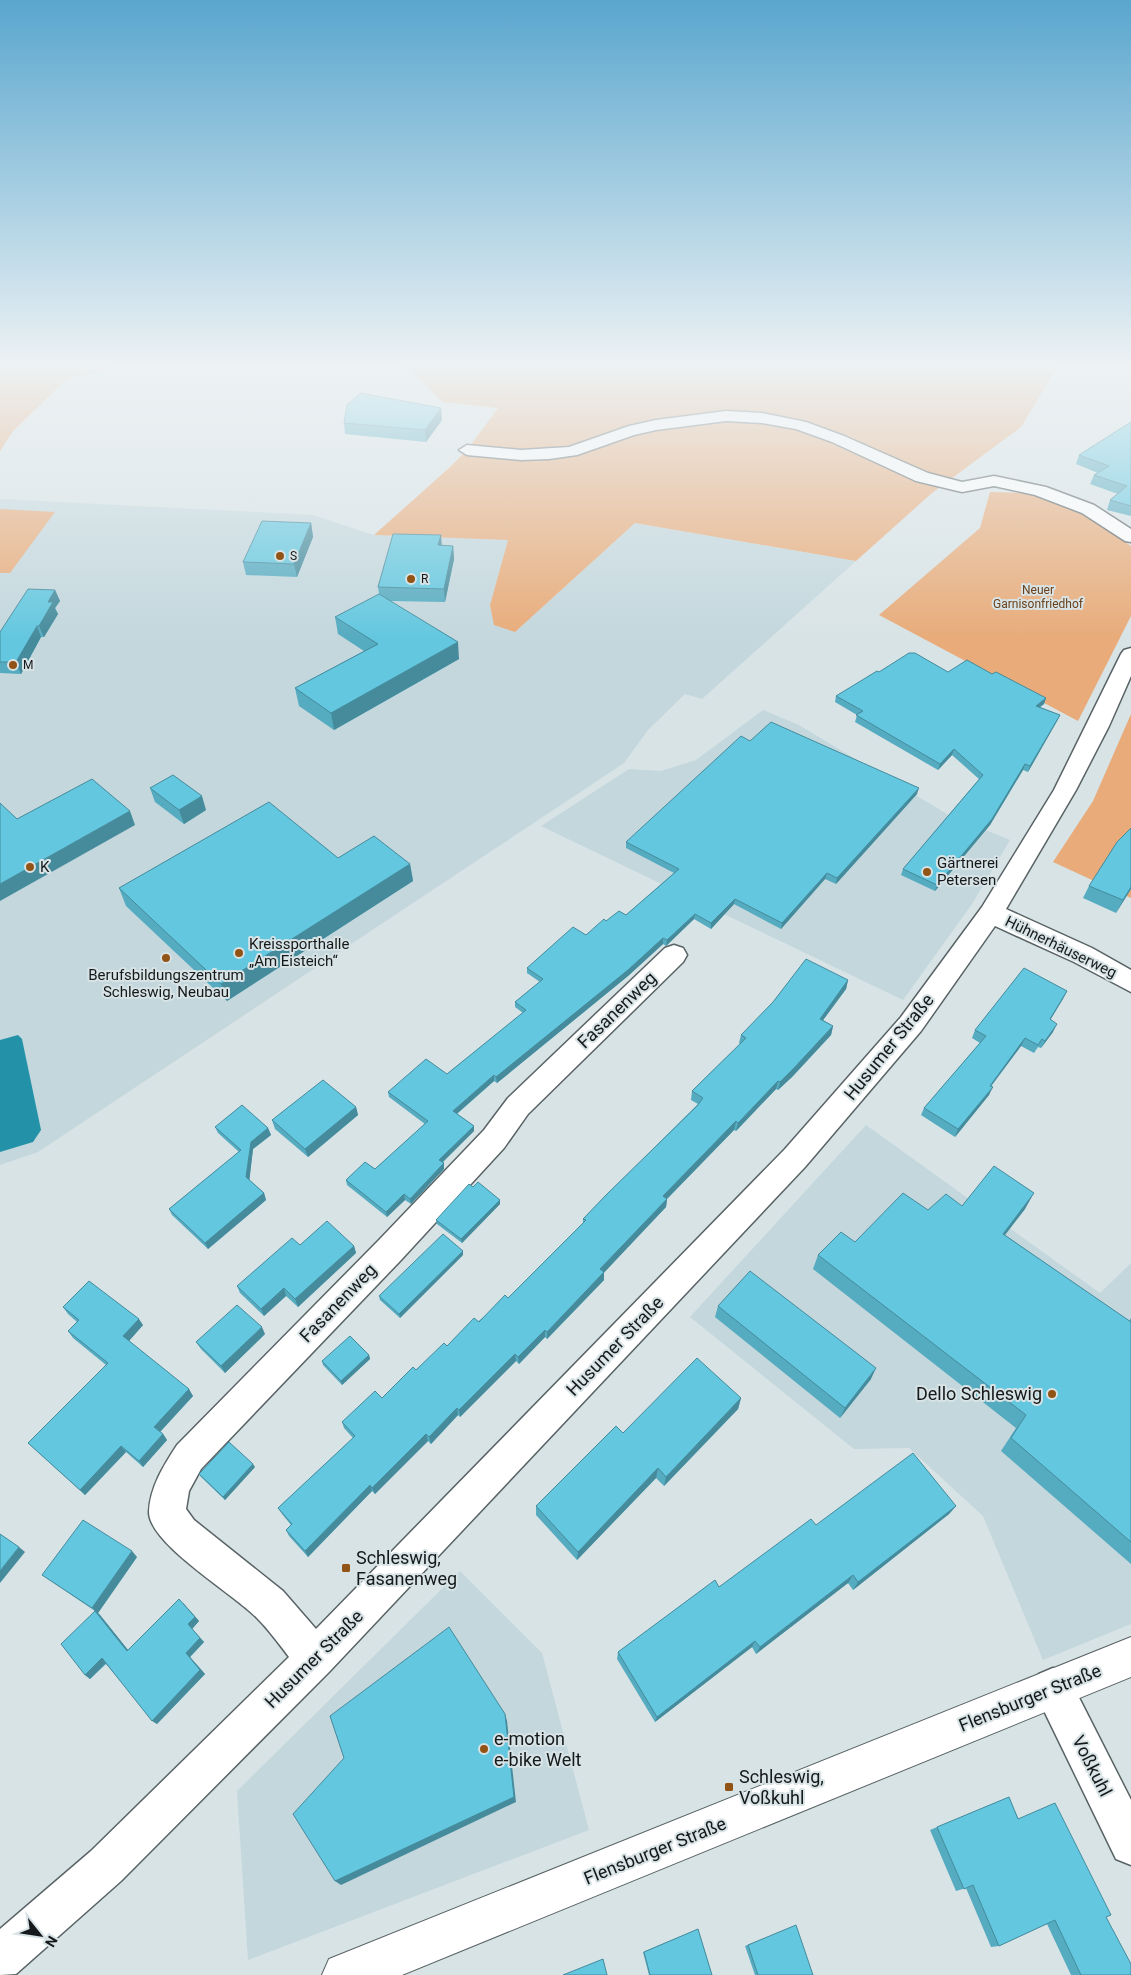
<svg xmlns="http://www.w3.org/2000/svg" width="1131" height="1975" font-family="Roboto,sans-serif">
<style>
.built{fill:#c3d7dd}
.green{fill:#e8ab79}
.water{fill:#2392a8}
.lines{fill:none;stroke-linecap:round;stroke-linejoin:round}
.minor-casing{stroke:#596365;stroke-width:3}
.tertiary-casing{stroke:#596365;stroke-width:2}
.minor{fill:#fff;fill-rule:evenodd}
.tertiary{fill:#fff;fill-rule:evenodd}
.wall{fill:#55abc0}
.shaded-wall{fill:#458b9c}
.building{fill:#63c7df;stroke:#458b9c}
.poi-dot{fill:#915416;stroke:#d8e3e6;stroke-width:2}
.labels{text-anchor:middle;stroke-width:4;stroke-linejoin:round;paint-order:stroke}
.far-poi-label{font-size:12px;fill:#15191a;stroke:#d8e3e6;text-anchor:start}
.far-park-label{font-size:12px;fill:#6a401a;stroke:#d8e3e6}
.poi-label{font-size:15px;fill:#15191a;stroke:#d8e3e6;text-anchor:start}
.street-label{font-size:15px;fill:#15191a;stroke:#d8e3e6}
.near-street-label{font-size:18px;fill:#15191a;stroke:#d8e3e6}
.near-poi-label{font-size:18px;fill:#15191a;stroke:#d8e3e6;text-anchor:start}
</style>
<rect width="100%" height="100%" fill="#d8e3e6"/>
<!-- built -->
<g class="built">
<path d="M 0,499 L 313,515 L 374,535 L 508,540 L 490,605 L 515,632 L 635,523 L 856,561 L 702,699 L 685,694 L 648,730 L 624,763 L 38,1152 L 0,1165 Z"/>
<path d="M 763,710 L 799,725 L 947,814 L 1010,840 L 972,904 L 903,1000 L 541,826 L 629,769 L 661,771 L 696,760 Z"/>
<path d="M 866,1125 L 1100,1293 L 1131,1263 L 1131,1624 L 1043,1660 L 983,1516 L 909,1448 L 854,1449 L 690,1317 Z"/>
<path d="M 460,1571 L 542,1653 L 589,1830 L 248,1960 L 237,1791 Z"/>
</g>
<!-- green -->
<g class="green">
<path d="M 0,363 L 138,363 L 67,379 L 13,431 L 0,451 Z"/>
<path d="M 372,363 L 1060,363 L 1021,427 L 932,493 L 856,561 L 635,523 L 515,632 L 494,625 L 490,605 L 508,540 L 374,535 L 449,468 L 467,450 L 498,408 L 443,402 L 411,372 Z"/>
<path d="M 990,492 L 1029,493 L 1084,514 L 1131,546 L 1131,616 L 1078,721 L 879,615 L 980,528 Z"/>
<path d="M 0,509 L 55,512 L 10,573 L 0,573 Z"/>
<path d="M 1131,714 L 1131,898 L 1053,862 L 1093,801 Z"/>
</g>
<!-- water -->
<path class="water" d="M 18,1035 L 22,1039 L 41,1130 L 33,1142 L 0,1152 L 0,1040 Z"/>
<g class="lines">
<!-- minor casing -->
<g class="minor-casing">
<g id="minor">
<path d="M 726,411 L 762,413 L 806,422 L 844,436 L 928,473 L 962,482 L 994,476 L 1046,487 L 1094,505 L 1131,529 L 1131,542 L 1125,541 L 1082,513 L 1035,495 L 994,486 L 962,492 L 916,481 L 832,442 L 796,429 L 762,423 L 726,421 L 656,430 L 634,435 L 577,455 L 549,459 L 521,460 L 467,455 L 459,450 L 467,445 L 521,450 L 569,447 L 629,426 L 656,420 Z"/>
<path d="M 1131,648 L 1131,676 L 1109,726 L 1076,790 L 1006,909 L 1092,948 L 1131,970 L 1131,992 L 1074,962 L 995,926 L 921,1031 L 805,1167 L 329,1672 L 121,1881 L 16,1974 L 0,1975 L 0,1929 L 91,1851 L 289,1657 C 279,1644 269,1630 257,1618 C 234,1594 149,1544 149,1512 C 150,1487 164,1465 177,1445 L 379,1240 L 484,1130 L 508,1098 L 665,948 L 674,945 L 683,948 L 687,955 L 683,962 L 528,1114 L 504,1148 L 401,1260 L 201,1469 L 189,1491 L 186,1509 L 194,1520 L 283,1591 L 316,1629 L 785,1149 L 901,1017 L 982,907 L 1054,790 L 1121,654 L 1124,650 Z"/>
<path d="M 1053,1668 L 1067,1674 L 1131,1800 L 1131,1865 L 1116,1859 L 1033,1688 L 1039,1674 Z"/>
</g>
</g>
<!-- tertiary casing -->
<g class="tertiary-casing">
<path id="tertiary" d="M 1131,1637 L 1131,1677 L 402,1975 L 322,1975 L 329,1959 Z"/>
</g>
<!-- minor -->
<use href="#minor" class="minor"/>
<!-- tertiary -->
<use href="#tertiary" class="tertiary"/>
</g>
<!-- wall -->
<g class="wall">
<path d="M 442,420 L 426,442 L 345,434 L 344,423 Z"/>
<path d="M 1131,422 L 1131,516 L 1107,510 L 1110,500 L 1118,494 L 1090,484 L 1094,475 L 1098,473 L 1076,464 L 1079,455 Z"/>
<path d="M 311,523 L 313,537 L 297,577 L 246,575 L 243,562 Z"/>
<path d="M 441,535 L 441,546 L 453,546 L 454,559 L 445,602 L 390,601 L 459,659 L 334,730 L 299,706 L 295,688 L 364,651 L 338,634 L 335,617 L 379,594 L 378,587 Z"/>
<path d="M 55,590 L 60,601 L 55,608 L 58,614 L 44,637 L 41,637 L 21,674 L 0,673 L 0,632 Z"/>
<path d="M 879,672 L 948,672 L 1046,698 L 1044,704 L 1040,707 L 1060,715 L 1057,721 L 1028,772 L 1023,770 L 990,825 L 935,891 L 901,875 L 903,869 L 979,779 L 952,755 L 938,770 L 855,722 L 857,715 L 835,702 L 836,696 Z"/>
<path d="M 750,741 L 917,794 L 836,884 L 825,879 L 781,929 L 734,904 L 711,929 L 694,919 L 666,946 L 663,944 L 628,976 L 497,1083 L 494,1081 L 457,1114 L 474,1126 L 474,1131 L 442,1162 L 444,1163 L 444,1169 L 411,1204 L 405,1200 L 387,1217 L 347,1185 L 346,1180 L 375,1169 L 425,1124 L 389,1097 L 388,1092 L 447,1074 L 523,1013 L 515,1007 L 515,1002 L 540,982 L 527,973 L 527,968 L 586,935 L 606,921 L 626,915 L 674,873 L 626,848 L 626,842 Z"/>
<path d="M 150,788 L 206,810 L 184,824 L 155,802 Z"/>
<path d="M 1131,828 L 1131,889 L 1116,913 L 1083,898 L 1089,886 Z"/>
<path d="M 338,858 L 410,864 L 413,881 L 227,1001 L 126,906 L 119,888 Z"/>
<path d="M 848,980 L 846,989 L 823,1020 L 833,1026 L 831,1035 L 792,1077 L 778,1090 L 776,1089 L 736,1131 L 734,1130 L 667,1199 L 666,1207 L 604,1272 L 604,1280 L 547,1339 L 545,1337 L 519,1364 L 516,1361 L 460,1417 L 458,1415 L 431,1444 L 428,1441 L 375,1494 L 372,1491 L 308,1557 L 289,1536 L 286,1530 L 291,1525 L 282,1514 L 278,1508 L 353,1438 L 344,1428 L 342,1422 L 382,1398 L 416,1370 L 508,1298 L 583,1223 L 583,1219 L 698,1104 L 691,1100 L 692,1091 L 740,1044 L 739,1043 L 741,1035 Z"/>
<path d="M 1067,991 L 1050,1020 L 1053,1032 L 1041,1048 L 1038,1047 L 1034,1053 L 1021,1046 L 991,1086 L 989,1095 L 955,1137 L 921,1115 L 924,1108 L 980,1043 L 972,1038 L 975,1030 Z"/>
<path d="M 356,1107 L 358,1115 L 308,1157 L 275,1129 L 272,1120 Z"/>
<path d="M 215,1127 L 268,1128 L 271,1135 L 253,1149 L 249,1180 L 264,1193 L 266,1200 L 208,1249 L 172,1215 L 169,1209 L 239,1152 L 218,1133 Z"/>
<path d="M 473,1187 L 500,1204 L 462,1243 L 437,1224 L 436,1220 Z"/>
<path d="M 962,1206 L 1025,1209 L 1005,1235 L 1129,1321 L 1131,1318 L 1131,1564 L 1001,1451 L 1016,1428 L 813,1269 L 818,1255 Z"/>
<path d="M 300,1245 L 354,1246 L 356,1253 L 298,1307 L 286,1296 L 264,1316 L 240,1293 L 237,1286 Z"/>
<path d="M 463,1255 L 400,1318 L 380,1300 L 379,1296 Z"/>
<path d="M 718,1306 L 871,1379 L 840,1418 L 715,1317 Z"/>
<path d="M 63,1307 L 143,1325 L 129,1341 L 193,1396 L 160,1432 L 163,1434 L 167,1440 L 143,1467 L 126,1452 L 85,1495 L 28,1443 L 106,1365 L 73,1338 L 68,1331 L 77,1322 L 68,1314 Z"/>
<path d="M 265,1334 L 225,1373 L 201,1349 L 196,1342 Z"/>
<path d="M 369,1355 L 370,1359 L 342,1385 L 323,1365 L 322,1361 Z"/>
<path d="M 741,1398 L 738,1409 L 664,1486 L 656,1478 L 577,1560 L 536,1515 L 536,1506 L 623,1433 Z"/>
<path d="M 255,1467 L 225,1500 L 201,1477 L 199,1474 Z"/>
<path d="M 956,1506 L 949,1514 L 853,1590 L 848,1583 L 756,1654 L 752,1647 L 655,1722 L 617,1659 L 618,1652 L 816,1525 Z"/>
<path d="M 137,1557 L 98,1613 L 100,1615 L 128,1650 L 183,1603 L 199,1621 L 192,1629 L 204,1642 L 190,1657 L 205,1674 L 157,1724 L 106,1664 L 90,1679 L 85,1675 L 95,1611 L 42,1575 Z"/>
<path d="M 1009,1797 L 1018,1818 L 1106,1917 L 1131,1975 L 1071,1975 L 1047,1924 L 999,1946 L 991,1947 L 966,1888 L 956,1891 L 930,1830 Z"/>
<path d="M 792,1927 L 813,1975 L 755,1975 L 745,1946 Z"/>
<path d="M 698,1929 L 712,1975 L 649,1975 L 643,1952 Z"/>
</g>
<!-- shaded-wall -->
<g class="shaded-wall">
<path d="M 441,408 L 442,420 L 426,442 L 425,430 Z"/>
<path d="M 311,523 L 313,537 L 297,577 L 294,564 Z"/>
<path d="M 441,535 L 442,548 L 438,545 Z"/>
<path d="M 453,546 L 454,559 L 445,602 L 444,589 Z"/>
<path d="M 55,590 L 60,601 L 55,608 L 58,614 L 44,637 L 39,626 L 48,602 Z"/>
<path d="M 37,626 L 41,637 L 21,674 L 16,662 Z"/>
<path d="M 458,642 L 459,659 L 334,730 L 331,713 Z"/>
<path d="M 1046,698 L 1044,704 L 1033,712 L 1036,706 Z"/>
<path d="M 1060,715 L 1057,721 L 1028,772 L 1030,766 Z"/>
<path d="M 954,749 L 952,755 L 938,770 L 940,764 Z"/>
<path d="M 1025,764 L 1023,770 L 990,825 L 935,891 L 937,885 Z"/>
<path d="M 919,788 L 917,794 L 836,884 L 837,878 Z"/>
<path d="M 202,796 L 206,810 L 184,824 L 179,810 Z"/>
<path d="M 130,811 L 135,825 L 0,901 L 0,884 Z"/>
<path d="M 410,864 L 413,881 L 227,1001 L 221,984 Z"/>
<path d="M 827,873 L 825,879 L 781,929 L 782,923 Z"/>
<path d="M 1131,887 L 1131,889 L 1116,913 L 1123,900 Z"/>
<path d="M 735,899 L 734,904 L 711,929 L 711,923 Z"/>
<path d="M 695,914 L 694,919 L 666,946 L 667,940 Z"/>
<path d="M 663,938 L 663,944 L 628,976 L 497,1083 L 496,1077 Z"/>
<path d="M 848,980 L 846,989 L 818,1027 L 820,1019 Z"/>
<path d="M 1067,991 L 1063,999 L 1046,1027 L 1050,1019 Z"/>
<path d="M 1057,1024 L 1053,1032 L 1041,1048 L 1045,1041 Z"/>
<path d="M 833,1026 L 831,1035 L 792,1077 L 778,1090 L 780,1082 Z"/>
<path d="M 1025,1038 L 1021,1046 L 986,1093 L 990,1086 Z"/>
<path d="M 494,1075 L 494,1081 L 454,1116 L 453,1111 Z"/>
<path d="M 778,1081 L 776,1089 L 736,1131 L 738,1123 Z"/>
<path d="M 993,1087 L 989,1095 L 955,1137 L 958,1129 Z"/>
<path d="M 356,1107 L 358,1115 L 308,1157 L 305,1149 Z"/>
<path d="M 736,1121 L 734,1130 L 662,1204 L 663,1196 Z"/>
<path d="M 474,1126 L 474,1131 L 440,1165 L 439,1160 Z"/>
<path d="M 268,1128 L 271,1135 L 253,1149 L 249,1184 L 246,1177 L 251,1142 Z"/>
<path d="M 444,1163 L 444,1169 L 411,1204 L 410,1199 Z"/>
<path d="M 264,1193 L 266,1200 L 208,1249 L 205,1243 Z"/>
<path d="M 1034,1193 L 1025,1209 L 994,1249 L 1003,1234 Z"/>
<path d="M 404,1194 L 405,1200 L 387,1217 L 386,1212 Z"/>
<path d="M 667,1199 L 666,1207 L 600,1277 L 600,1269 Z"/>
<path d="M 500,1200 L 500,1204 L 462,1243 L 461,1239 Z"/>
<path d="M 354,1246 L 356,1253 L 298,1307 L 295,1299 Z"/>
<path d="M 463,1251 L 463,1255 L 400,1318 L 399,1314 Z"/>
<path d="M 604,1272 L 604,1280 L 547,1339 L 547,1332 Z"/>
<path d="M 284,1288 L 286,1296 L 264,1316 L 261,1309 Z"/>
<path d="M 139,1319 L 143,1325 L 128,1342 L 123,1336 Z"/>
<path d="M 262,1327 L 265,1334 L 225,1373 L 221,1366 Z"/>
<path d="M 545,1330 L 545,1337 L 519,1364 L 518,1357 Z"/>
<path d="M 515,1354 L 516,1361 L 460,1417 L 459,1410 Z"/>
<path d="M 369,1355 L 370,1359 L 342,1385 L 341,1381 Z"/>
<path d="M 876,1368 L 871,1379 L 840,1418 L 845,1408 Z"/>
<path d="M 189,1389 L 193,1396 L 159,1433 L 154,1427 Z"/>
<path d="M 741,1398 L 738,1409 L 664,1486 L 666,1477 Z"/>
<path d="M 457,1408 L 458,1415 L 431,1444 L 429,1437 Z"/>
<path d="M 163,1434 L 167,1440 L 143,1467 L 139,1461 Z"/>
<path d="M 426,1434 L 428,1441 L 375,1494 L 372,1488 Z"/>
<path d="M 121,1446 L 126,1452 L 85,1495 L 80,1490 Z"/>
<path d="M 253,1464 L 255,1467 L 225,1500 L 223,1497 Z"/>
<path d="M 658,1468 L 656,1478 L 577,1560 L 578,1552 Z"/>
<path d="M 370,1485 L 372,1491 L 308,1557 L 305,1551 Z"/>
<path d="M 956,1506 L 949,1514 L 853,1590 L 858,1582 Z"/>
<path d="M 19,1547 L 25,1552 L 0,1583 L 0,1571 Z"/>
<path d="M 132,1551 L 137,1557 L 98,1613 L 100,1615 L 132,1655 L 127,1651 L 96,1612 L 92,1608 Z"/>
<path d="M 853,1575 L 848,1583 L 756,1654 L 760,1647 Z"/>
<path d="M 183,1603 L 199,1621 L 192,1629 L 204,1642 L 190,1657 L 205,1674 L 157,1724 L 152,1721 L 186,1653 L 188,1624 Z"/>
<path d="M 755,1641 L 752,1647 L 655,1722 L 657,1717 Z"/>
<path d="M 102,1658 L 107,1662 L 90,1679 L 85,1675 Z"/>
<path d="M 505,1714 L 507,1721 L 516,1802 L 341,1885 L 335,1881 Z"/>
</g>
<!-- building -->
<g class="building">
<path d="M 361,393 L 441,408 L 425,430 L 344,423 L 347,405 Z"/>
<path d="M 1131,422 L 1131,506 L 1110,500 L 1127,486 L 1094,475 L 1109,466 L 1079,455 Z"/>
<path d="M 262,521 L 311,523 L 294,564 L 243,562 Z"/>
<path d="M 393,534 L 441,535 L 438,545 L 453,546 L 444,589 L 378,587 Z"/>
<path d="M 28,589 L 55,590 L 48,602 L 53,602 L 39,626 L 37,626 L 16,662 L 0,662 L 0,632 Z"/>
<path d="M 379,594 L 458,642 L 331,713 L 295,688 L 378,644 L 335,617 Z"/>
<path d="M 909,653 L 915,653 L 948,672 L 967,660 L 992,674 L 996,672 L 1046,698 L 1036,706 L 1060,715 L 1030,766 L 1025,764 L 992,819 L 937,885 L 903,869 L 983,775 L 954,749 L 940,764 L 856,715 L 863,711 L 836,696 L 877,671 L 879,672 Z"/>
<path d="M 771,722 L 919,788 L 837,878 L 827,873 L 782,923 L 735,899 L 711,923 L 695,914 L 667,940 L 663,938 L 628,970 L 496,1077 L 494,1075 L 453,1111 L 474,1126 L 439,1160 L 444,1163 L 410,1199 L 404,1194 L 386,1212 L 346,1180 L 365,1162 L 375,1169 L 428,1121 L 388,1092 L 426,1059 L 447,1074 L 526,1010 L 515,1002 L 543,979 L 527,968 L 573,927 L 586,935 L 604,919 L 606,921 L 619,911 L 626,915 L 679,869 L 626,842 L 741,736 L 750,741 Z"/>
<path d="M 173,775 L 202,796 L 179,810 L 150,788 Z"/>
<path d="M 92,779 L 130,811 L 0,884 L 0,803 L 17,819 Z"/>
<path d="M 269,802 L 338,858 L 374,836 L 410,864 L 221,984 L 119,888 Z"/>
<path d="M 1131,828 L 1131,887 L 1123,900 L 1089,886 L 1117,842 Z"/>
<path d="M 806,959 L 848,980 L 820,1019 L 833,1026 L 794,1068 L 780,1082 L 778,1081 L 738,1123 L 736,1121 L 663,1196 L 667,1199 L 600,1269 L 604,1272 L 547,1332 L 545,1330 L 518,1357 L 515,1354 L 459,1410 L 457,1408 L 429,1437 L 426,1434 L 372,1488 L 370,1485 L 305,1551 L 286,1530 L 292,1524 L 278,1508 L 355,1436 L 342,1422 L 375,1391 L 382,1398 L 413,1367 L 416,1370 L 444,1343 L 447,1346 L 474,1318 L 479,1322 L 505,1295 L 508,1298 L 586,1220 L 583,1219 L 607,1194 L 697,1106 L 703,1098 L 692,1091 L 746,1038 L 741,1035 L 773,1002 Z"/>
<path d="M 1024,968 L 1067,991 L 1050,1019 L 1057,1024 L 1045,1041 L 1042,1039 L 1038,1045 L 1025,1038 L 990,1086 L 993,1087 L 958,1129 L 924,1108 L 986,1036 L 975,1030 Z"/>
<path d="M 323,1080 L 356,1107 L 305,1149 L 272,1120 Z"/>
<path d="M 242,1105 L 268,1128 L 251,1142 L 246,1177 L 264,1193 L 205,1243 L 169,1209 L 241,1150 L 215,1127 Z"/>
<path d="M 994,1166 L 1034,1193 L 1003,1234 L 1131,1322 L 1131,1542 L 1011,1438 L 1026,1415 L 818,1255 L 841,1232 L 855,1242 L 903,1193 L 928,1210 L 946,1194 L 962,1206 Z"/>
<path d="M 478,1182 L 500,1200 L 461,1239 L 436,1220 L 469,1184 L 473,1187 Z"/>
<path d="M 327,1221 L 354,1246 L 295,1299 L 284,1288 L 261,1309 L 237,1286 L 292,1238 L 300,1245 Z"/>
<path d="M 443,1234 L 463,1251 L 399,1314 L 379,1296 Z"/>
<path d="M 750,1271 L 876,1368 L 845,1408 L 718,1306 Z"/>
<path d="M 89,1281 L 139,1319 L 123,1336 L 189,1389 L 154,1427 L 163,1434 L 139,1461 L 121,1446 L 80,1490 L 28,1443 L 108,1363 L 68,1331 L 79,1320 L 63,1307 Z"/>
<path d="M 237,1305 L 262,1327 L 221,1366 L 196,1342 Z"/>
<path d="M 350,1336 L 369,1355 L 341,1381 L 322,1361 Z"/>
<path d="M 697,1358 L 741,1398 L 666,1477 L 658,1468 L 578,1552 L 536,1506 L 616,1426 L 623,1433 Z"/>
<path d="M 229,1442 L 253,1464 L 223,1497 L 199,1474 Z"/>
<path d="M 913,1453 L 956,1506 L 858,1582 L 853,1575 L 760,1647 L 755,1641 L 657,1717 L 618,1652 L 715,1580 L 719,1587 L 811,1519 L 816,1525 Z"/>
<path d="M 83,1520 L 132,1551 L 92,1608 L 42,1575 Z"/>
<path d="M 0,1534 L 19,1547 L 0,1571 Z"/>
<path d="M 179,1599 L 195,1617 L 188,1624 L 200,1638 L 186,1653 L 200,1670 L 152,1721 L 102,1658 L 85,1675 L 61,1644 L 95,1611 L 127,1651 Z"/>
<path d="M 449,1627 L 505,1714 L 514,1797 L 335,1881 L 293,1814 L 344,1758 L 330,1716 Z"/>
<path d="M 1009,1797 L 1018,1819 L 1055,1803 L 1111,1915 L 1106,1917 L 1131,1964 L 1131,1975 L 1081,1975 L 1055,1920 L 999,1946 L 973,1885 L 964,1889 L 937,1827 Z"/>
<path d="M 796,1925 L 813,1975 L 758,1975 L 748,1945 Z"/>
<path d="M 698,1929 L 712,1975 L 650,1975 L 644,1952 Z"/>
<path d="M 603,1959 L 607,1975 L 563,1975 Z"/>
</g>
<!-- sky -->
<linearGradient id="sky" x2="0" y2="1"><stop stop-color="#59a6ce"/><stop offset="0.57" stop-color="#edf2f4"/><stop offset="1" stop-color="#edf2f4" stop-opacity="0"/></linearGradient>
<rect width="1131" height="640" fill="url(#sky)"/>
<!-- markers -->
<g class="poi-dot">
<circle cx="280" cy="556" r="5"/>
<circle cx="411" cy="579" r="5"/>
<circle cx="13" cy="665" r="5"/>
<circle cx="30" cy="867" r="5"/>
<circle cx="927" cy="872" r="5"/>
<circle cx="239" cy="953" r="5"/>
<circle cx="166" cy="958" r="5"/>
<circle cx="1052" cy="1394" r="5"/>
<rect x="341" y="1563" width="10" height="10" rx="2.5"/>
<circle cx="484" cy="1749" r="5"/>
<rect x="724" y="1782" width="10" height="10" rx="2.5"/>
</g>
<g class="labels">
<!-- far-poi labels -->
<g class="far-poi-label">
<text x="290" y="560">S</text>
<text x="421" y="583">R</text>
<text x="23" y="669">M</text>
</g>
<!-- far-park labels -->
<g class="far-park-label">
<text x="1038" y="594">Neuer<tspan x="1038" dy="14">Garnisonfriedhof</tspan></text>
</g>
<!-- poi labels -->
<g class="poi-label">
<text x="937" y="868">Gärtnerei<tspan x="937" dy="17">Petersen</tspan></text>
<text x="40" y="872">K</text>
<text x="249" y="949">Kreissporthalle<tspan x="249" dy="17">„Am Eisteich“</tspan></text>
<text x="166" y="980" text-anchor="middle">Berufsbildungszentrum<tspan x="166" dy="17">Schleswig, Neubau</tspan></text>
</g>
<!-- street labels -->
<g class="street-label">
<text transform="translate(1061 947) rotate(26)" y="5">Hühnerhäuserweg</text>
</g>
<!-- near-street labels -->
<g class="near-street-label">
<text transform="translate(617 1010) rotate(-44)" y="6">Fasanenweg</text>
<text transform="translate(889 1047) rotate(-51)" y="6">Husumer Straße</text>
<text transform="translate(338 1303) rotate(-46)" y="6">Fasanenweg</text>
<text transform="translate(615 1346) rotate(-46)" y="6">Husumer Straße</text>
<text transform="translate(314 1659) rotate(-45)" y="6">Husumer Straße</text>
<text transform="translate(1030 1698) rotate(-22)" y="6">Flensburger Straße</text>
<text transform="translate(1092 1766) rotate(63)" y="6">Voßkuhl</text>
<text transform="translate(655 1851) rotate(-22)" y="6">Flensburger Straße</text>
</g>
<!-- near-poi labels -->
<g class="near-poi-label">
<text x="1042" y="1400" text-anchor="end">Dello Schleswig</text>
<text x="356" y="1564">Schleswig,<tspan x="356" dy="21">Fasanenweg</tspan></text>
<text x="494" y="1745">e-motion<tspan x="494" dy="21">e-bike Welt</tspan></text>
<text x="739" y="1783">Schleswig,<tspan x="739" dy="21">Voßkuhl</tspan></text>
</g>
</g>
<!-- north arrow -->
<g transform="translate(40 1935) rotate(120)" stroke="#d8e3e6" stroke-width="4" paint-order="stroke">
<path d="M0-4L9 19L0 12L-9 19Z" fill="#15191a"/>
<text y="-8" font-size="14" font-weight="bold" text-anchor="middle" fill="#15191a">N</text>
</g>
</svg>
